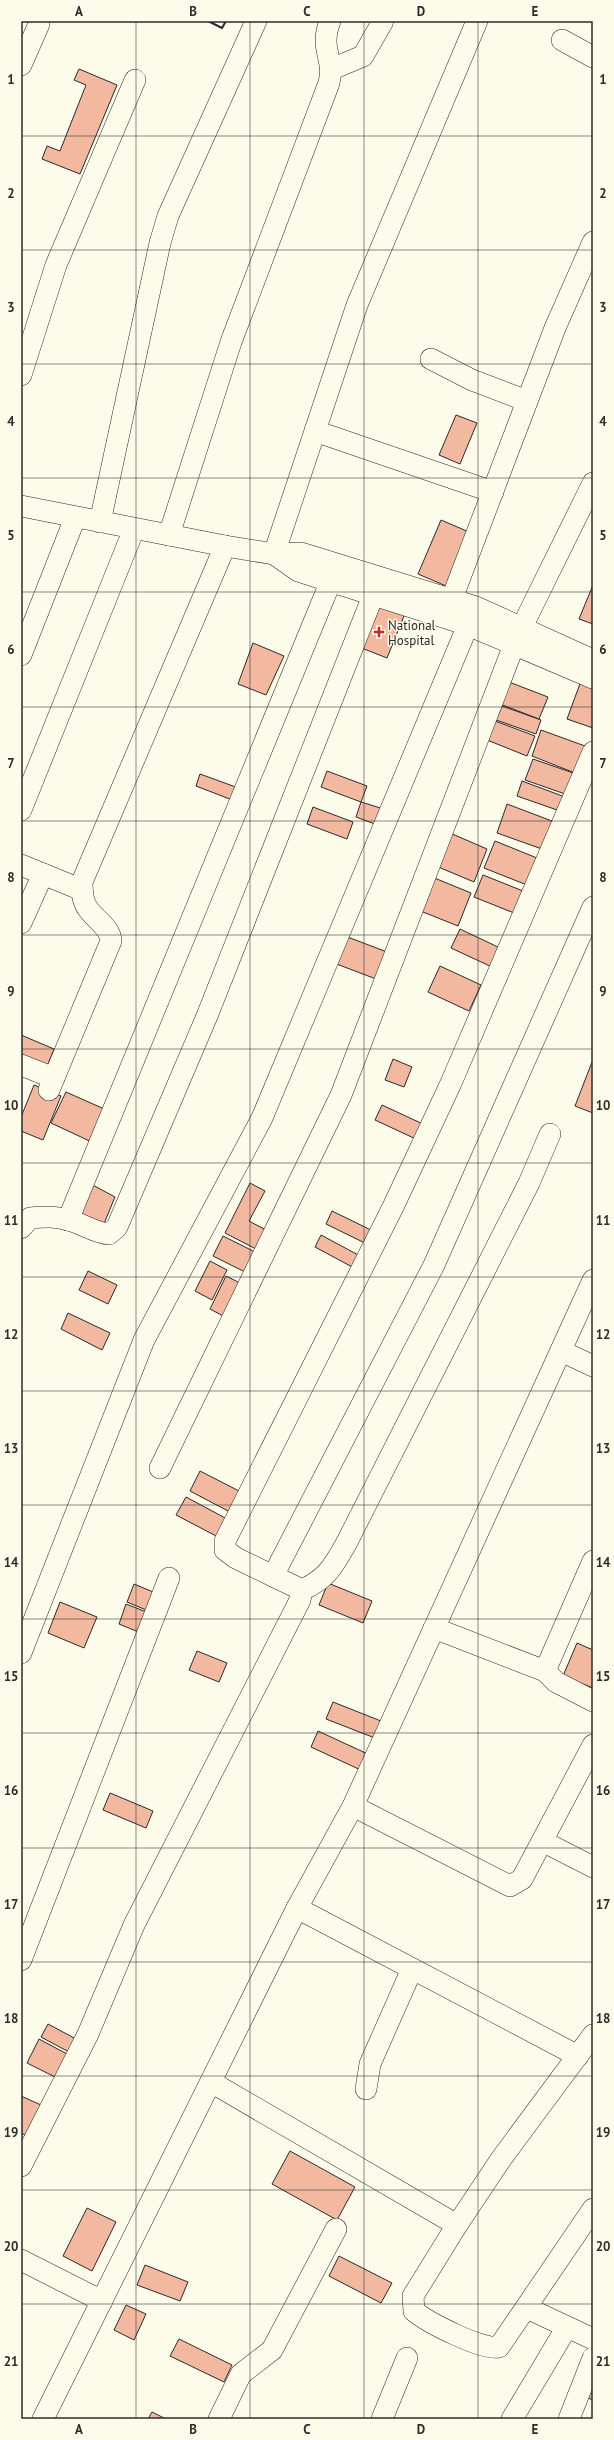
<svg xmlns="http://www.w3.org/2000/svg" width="614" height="2440" font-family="'PT Sans',sans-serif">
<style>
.building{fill:#f2b8a0;stroke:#2b2b2b}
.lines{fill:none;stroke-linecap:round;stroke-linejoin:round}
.minor-casing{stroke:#2b2b2b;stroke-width:22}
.minor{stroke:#fdfbea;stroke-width:21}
.wall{stroke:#2b2b2b;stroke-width:2}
.grid{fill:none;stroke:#2b2b2b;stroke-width:1;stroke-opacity:0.55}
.poi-dot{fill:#c62828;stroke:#fdfbea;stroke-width:1.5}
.labels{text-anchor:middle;stroke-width:3;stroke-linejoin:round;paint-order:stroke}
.poi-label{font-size:13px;fill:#2b2b2b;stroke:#fdfbea;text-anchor:start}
.neatline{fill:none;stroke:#2b2b2b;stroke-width:1.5}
.grid-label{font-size:13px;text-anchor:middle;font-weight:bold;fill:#2b2b2b}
</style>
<rect width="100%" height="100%" fill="#fdfbea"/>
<!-- building -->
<g class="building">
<path d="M 79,69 L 117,85 L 80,174 L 42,159 L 47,146 L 60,151 L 86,85 L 74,80 Z"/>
<path d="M 456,415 L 477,423 L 460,464 L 439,455 Z"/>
<path d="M 441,520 L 469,532 L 446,586 L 418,574 Z"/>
<path d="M 593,585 L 593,624 L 579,619 Z"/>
<path d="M 378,599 L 406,611 L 387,658 L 359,647 Z"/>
<path d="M 253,643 L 284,656 L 266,695 L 238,684 Z"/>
<path d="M 581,681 L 593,685 L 593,728 L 567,719 Z"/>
<path d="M 509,682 L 548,697 L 539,719 L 500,704 Z"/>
<path d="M 502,706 L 541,720 L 536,734 L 496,720 Z"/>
<path d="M 495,721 L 535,736 L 527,756 L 487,740 Z"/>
<path d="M 541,730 L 585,746 L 575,773 L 532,756 Z"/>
<path d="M 533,759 L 576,774 L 568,795 L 525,780 Z"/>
<path d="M 327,771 L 367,786 L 361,802 L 321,787 Z"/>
<path d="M 200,774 L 244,790 L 240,803 L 196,786 Z"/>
<path d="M 522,781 L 565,797 L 560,811 L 517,796 Z"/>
<path d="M 361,802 L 387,810 L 380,826 L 356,817 Z"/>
<path d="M 507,804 L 552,821 L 542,849 L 497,833 Z"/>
<path d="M 313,807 L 353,822 L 347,839 L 307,824 Z"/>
<path d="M 450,833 L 487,849 L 474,882 L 436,866 Z"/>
<path d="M 495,841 L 537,858 L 527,885 L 484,868 Z"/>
<path d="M 483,875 L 528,893 L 519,915 L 474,897 Z"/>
<path d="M 432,877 L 471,893 L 458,926 L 418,910 Z"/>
<path d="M 460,929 L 500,948 L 492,967 L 451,948 Z"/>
<path d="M 345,936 L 387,952 L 376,979 L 334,963 Z"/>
<path d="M 440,966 L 481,985 L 469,1011 L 428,992 Z"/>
<path d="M 21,1035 L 54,1049 L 46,1069 L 21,1058 Z"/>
<path d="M 393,1059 L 412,1067 L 404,1087 L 385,1080 Z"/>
<path d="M 592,1062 L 593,1062 L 593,1113 L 575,1106 Z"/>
<path d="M 34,1085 L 61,1096 L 43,1140 L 21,1131 L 21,1117 Z"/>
<path d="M 66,1092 L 111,1112 L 96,1144 L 51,1123 Z"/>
<path d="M 382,1105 L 425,1125 L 418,1140 L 375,1120 Z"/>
<path d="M 89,1183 L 115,1197 L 103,1226 L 76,1213 Z"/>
<path d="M 250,1183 L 265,1191 L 249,1221 L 268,1231 L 258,1250 L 225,1233 Z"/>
<path d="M 332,1211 L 375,1232 L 369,1245 L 326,1224 Z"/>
<path d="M 321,1235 L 362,1257 L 356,1269 L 315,1247 Z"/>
<path d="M 223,1236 L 259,1254 L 249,1274 L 213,1256 Z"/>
<path d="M 210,1261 L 227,1270 L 212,1300 L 195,1291 Z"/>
<path d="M 88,1271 L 117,1285 L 108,1304 L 79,1290 Z"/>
<path d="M 226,1276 L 246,1286 L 229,1319 L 210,1309 Z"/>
<path d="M 68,1313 L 110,1333 L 102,1350 L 61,1329 Z"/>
<path d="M 200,1471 L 241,1492 L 230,1512 L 190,1491 Z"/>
<path d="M 186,1497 L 229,1520 L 220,1538 L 176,1515 Z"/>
<path d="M 328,1583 L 372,1601 L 363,1623 L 319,1605 Z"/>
<path d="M 134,1584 L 158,1594 L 151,1612 L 127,1602 Z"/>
<path d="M 60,1602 L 97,1617 L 84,1648 L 48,1633 Z"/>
<path d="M 126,1604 L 149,1613 L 141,1633 L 119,1624 Z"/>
<path d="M 577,1643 L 593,1650 L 593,1688 L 563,1676 Z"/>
<path d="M 197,1651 L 227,1663 L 219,1682 L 189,1670 Z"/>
<path d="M 333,1702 L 386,1723 L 380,1740 L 326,1719 Z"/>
<path d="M 318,1731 L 372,1756 L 365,1772 L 311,1747 Z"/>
<path d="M 110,1793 L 153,1811 L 146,1828 L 103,1810 Z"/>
<path d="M 48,2024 L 76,2039 L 69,2052 L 41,2037 Z"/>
<path d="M 39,2039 L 67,2054 L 55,2077 L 27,2063 Z"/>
<path d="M 21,2096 L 41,2105 L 27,2136 L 21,2133 Z"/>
<path d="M 290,2151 L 355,2187 L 337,2220 L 272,2184 Z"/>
<path d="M 87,2208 L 116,2222 L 92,2271 L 63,2256 Z"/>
<path d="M 339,2256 L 392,2283 L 381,2303 L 329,2276 Z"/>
<path d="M 145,2265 L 188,2282 L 180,2301 L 137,2285 Z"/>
<path d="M 126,2305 L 146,2314 L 134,2340 L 114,2330 Z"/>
<path d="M 179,2339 L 232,2365 L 224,2382 L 170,2356 Z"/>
<path d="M 593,2384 L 593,2400 L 588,2398 Z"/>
<path d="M 152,2412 L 166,2419 L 148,2419 Z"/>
</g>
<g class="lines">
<!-- minor casing -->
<g class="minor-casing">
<g id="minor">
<path d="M 562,40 L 593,57"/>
<path d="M 21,65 L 39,24"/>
<path d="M 332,69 L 363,56 L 383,21"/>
<path d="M 431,359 L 472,380 L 527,401"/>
<path d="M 21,375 L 56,265 L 135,80"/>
<path d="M 315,431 L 493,492"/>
<path d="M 21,506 L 225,546 L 274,554 L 301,553 L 476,607 L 593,660"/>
<path d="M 100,522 L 160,243 L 168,216 L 256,21"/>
<path d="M 169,535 L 231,342 L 329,83 C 335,57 319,50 330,21"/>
<path d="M 274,554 L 357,305 L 477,21"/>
<path d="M 274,554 L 298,571 L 468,625 L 593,678"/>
<path d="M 451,601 L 555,328 L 593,242"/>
<path d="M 521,629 L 593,483"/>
<path d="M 21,655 L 75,518"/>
<path d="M 21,810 L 134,529"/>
<path d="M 21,865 L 82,890"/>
<path d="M 21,923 L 43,874"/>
<path d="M 21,1065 L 54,1078"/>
<path d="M 49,1090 L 111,941 C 111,928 95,919 88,909 C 82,901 82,891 82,882 L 225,546"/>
<path d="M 68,1220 L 337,566"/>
<path d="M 21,1228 L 30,1218 C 43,1217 56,1216 68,1220 C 82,1223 94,1233 109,1234 L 117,1227 L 207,1016 L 380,578"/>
<path d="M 561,1351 L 593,1366"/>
<path d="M 160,1468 L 341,1095 L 514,645"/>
<path d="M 593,1561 L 545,1671 L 556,1682 L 593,1701"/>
<path d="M 273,1576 L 236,1558 L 225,1550 L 225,1541 L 393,1207 L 451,1083 L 593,752"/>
<path d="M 302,1590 C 327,1579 334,1565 347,1542 L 529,1183 L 550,1134"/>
<path d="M 434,1628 L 545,1671"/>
<path d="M 21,1653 L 144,1340 L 262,1118 L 468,625"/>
<path d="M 353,1806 L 510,1886 L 522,1879 L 593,1745"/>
<path d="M 544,1842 L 593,1867"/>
<path d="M 297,1908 L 578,2056"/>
<path d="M 21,1960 L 169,1578"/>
<path d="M 593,2035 L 501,2159 L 457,2225 L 413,2296 L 414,2311 C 427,2322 483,2351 499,2347 L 593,2209"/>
<path d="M 211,2082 L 457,2225"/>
<path d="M 366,2089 L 370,2064 L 412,1969"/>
<path d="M 21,2166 L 88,2034 L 134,1925 L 300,1600 L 302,1590 L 273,1576 L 434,1265 L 593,907"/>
<path d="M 21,2260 L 102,2301"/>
<path d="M 527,2308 L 593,2339"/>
<path d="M 43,2419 L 297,1908 L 353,1806 L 593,1280"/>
<path d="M 219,2419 L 241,2374 L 272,2350 L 336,2229"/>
<path d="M 382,2419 L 407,2358"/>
<path d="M 512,2419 L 567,2327"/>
<path d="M 569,2419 L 593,2358"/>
</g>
</g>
<!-- minor -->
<use href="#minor" class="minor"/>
<!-- wall -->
<path class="wall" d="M 208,21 L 222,28 L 226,21"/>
</g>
<!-- grid -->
<path class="grid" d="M 136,21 L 136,2419M 250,21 L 250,2419M 364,21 L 364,2419M 478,21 L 478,2419M 21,136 L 593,136M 21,250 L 593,250M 21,364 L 593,364M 21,478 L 593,478M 21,592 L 593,592M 21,707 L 593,707M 21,821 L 593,821M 21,935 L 593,935M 21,1049 L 593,1049M 21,1163 L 593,1163M 21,1277 L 593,1277M 21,1391 L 593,1391M 21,1505 L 593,1505M 21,1619 L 593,1619M 21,1733 L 593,1733M 21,1848 L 593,1848M 21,1962 L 593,1962M 21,2076 L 593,2076M 21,2190 L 593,2190M 21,2304 L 593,2304"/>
<!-- markers -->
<path class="poi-dot" d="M377 626h4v4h4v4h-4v4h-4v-4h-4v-4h4z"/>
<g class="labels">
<!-- poi labels -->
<g class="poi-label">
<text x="388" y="630">National<tspan x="388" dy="15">Hospital</tspan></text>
</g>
</g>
<!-- border -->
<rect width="614" height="2440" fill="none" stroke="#fdfbea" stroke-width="44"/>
<rect x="22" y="22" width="570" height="2396" class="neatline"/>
<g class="grid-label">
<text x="79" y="16">A</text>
<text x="193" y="16">B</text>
<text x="307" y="16">C</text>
<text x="421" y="16">D</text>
<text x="535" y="16">E</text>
<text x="11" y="84">1</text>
<text x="603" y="84">1</text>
<text x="11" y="198">2</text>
<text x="603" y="198">2</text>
<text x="11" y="312">3</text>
<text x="603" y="312">3</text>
<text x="11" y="426">4</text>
<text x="603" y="426">4</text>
<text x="11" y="540">5</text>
<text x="603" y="540">5</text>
<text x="11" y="654">6</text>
<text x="603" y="654">6</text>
<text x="11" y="768">7</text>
<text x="603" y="768">7</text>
<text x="11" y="882">8</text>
<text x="603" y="882">8</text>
<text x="11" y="996">9</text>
<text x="603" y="996">9</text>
<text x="11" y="1110">10</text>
<text x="603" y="1110">10</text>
<text x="11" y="1225">11</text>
<text x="603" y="1225">11</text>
<text x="11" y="1339">12</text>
<text x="603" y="1339">12</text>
<text x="11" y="1453">13</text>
<text x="603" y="1453">13</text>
<text x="11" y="1567">14</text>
<text x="603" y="1567">14</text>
<text x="11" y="1681">15</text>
<text x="603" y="1681">15</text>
<text x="11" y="1795">16</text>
<text x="603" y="1795">16</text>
<text x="11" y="1909">17</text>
<text x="603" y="1909">17</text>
<text x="11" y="2023">18</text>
<text x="603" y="2023">18</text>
<text x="11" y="2137">19</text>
<text x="603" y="2137">19</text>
<text x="11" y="2251">20</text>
<text x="603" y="2251">20</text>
<text x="11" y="2366">21</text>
<text x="603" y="2366">21</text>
<text x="79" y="2434">A</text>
<text x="193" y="2434">B</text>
<text x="307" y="2434">C</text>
<text x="421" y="2434">D</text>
<text x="535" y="2434">E</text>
</g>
</svg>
